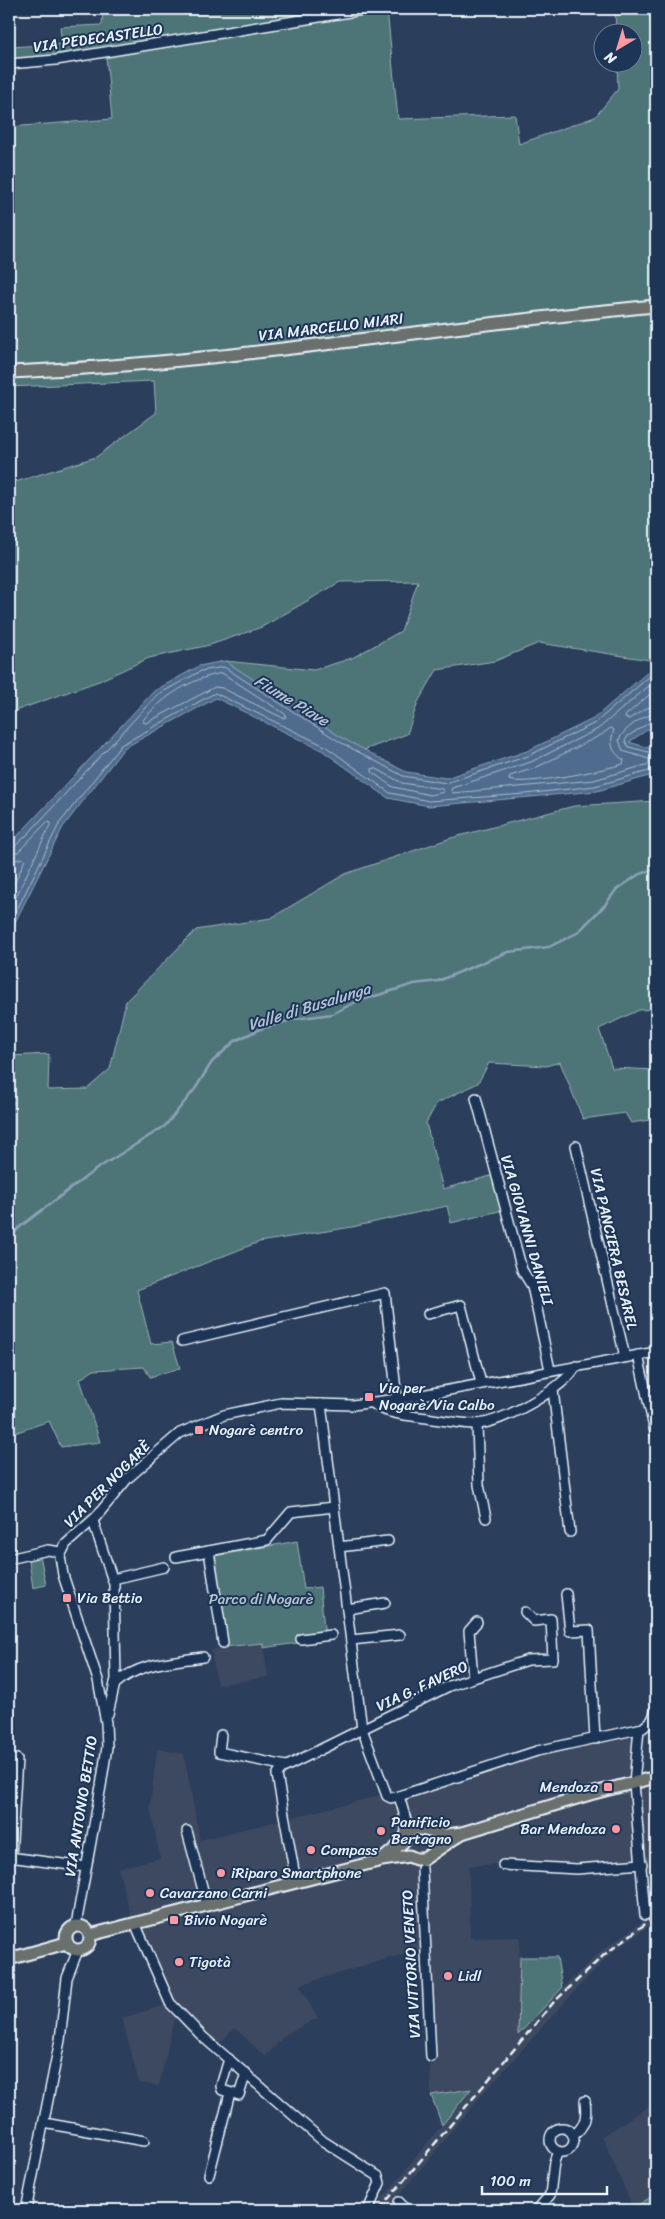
<svg xmlns="http://www.w3.org/2000/svg" width="665" height="2219" font-family="Sriracha,sans-serif">
<style>
.built{fill:#3c4860}
.green{fill:#4d7477;stroke:#9ab2b8}
.water{fill:#4f6c8e;stroke:#8ca1b8}
.lines{fill:none;stroke-linecap:round;stroke-linejoin:round}
.shore{stroke:#abbcce;stroke-width:1}
.stream{stroke:#8ca1b8;stroke-width:2.5}
.minor-casing{stroke:#e8f1f8;stroke-width:12}
.major-casing{stroke:#e8f1f8;stroke-width:15}
.minor{stroke:#1d3557;stroke-width:9}
.major{stroke:#6b706d;stroke-width:11}
.rail{stroke:#e8f1f8;stroke-width:2.5;stroke-dasharray:8 4;stroke-linecap:butt}
.poi-dot{fill:#ff9aa2;stroke:#1d3557;stroke-width:2}
.labels{text-anchor:middle;stroke-width:4;stroke-linejoin:round;paint-order:stroke}
.street-label{font-size:15px;fill:#e8f1f8;stroke:#1d3557}
.poi-label{font-size:15px;fill:#e8f1f8;stroke:#1d3557;text-anchor:start}
.park-label{font-size:15px;fill:#b2c5cb;stroke:#1d3557}
.water-label{font-size:16px;font-style:italic;fill:#b2c2d3;stroke:#1d3557}
</style>
<rect width="100%" height="100%" fill="#2b3e5b"/>
<filter id="ink" filterUnits="userSpaceOnUse"><feTurbulence type="fractalNoise" baseFrequency=".02" numOctaves="2"/><feDisplacementMap in="SourceGraphic" scale="10" xChannelSelector="R" yChannelSelector="G"/><feConvolveMatrix kernelMatrix="1 2 1 2 8 2 1 2 1" color-interpolation-filters="sRGB"/></filter>
<g filter="url(#ink)">
<!-- built -->
<g class="built">
<path d="M 656,1349 L 656,1435 L 637,1352 Z"/>
<path d="M 263,1643 L 268,1677 L 217,1685 L 211,1650 Z"/>
<path d="M 640,1727 L 637,1780 L 656,1776 L 656,1886 L 645,1891 L 643,1863 L 596,1866 L 499,1864 L 469,1866 L 470,1938 L 520,1937 L 518,2034 L 562,1988 L 600,1952 L 656,1912 L 656,1921 L 615,1950 L 570,1996 L 482,2095 L 387,2210 L 373,2210 L 471,2089 L 431,2095 L 425,1948 L 299,1985 L 318,2018 L 286,2034 L 265,2057 L 235,2028 L 217,2046 L 181,2012 L 174,2020 L 159,2086 L 139,2083 L 122,2018 L 172,2003 L 132,1921 L 118,1868 L 160,1858 L 150,1807 L 157,1749 L 184,1754 L 200,1840 L 382,1795 L 384,1802 L 538,1752 Z"/>
<path d="M 656,2102 L 656,2194 L 633,2208 L 602,2136 Z"/>
</g>
<!-- green -->
<g class="green">
<path d="M 103,9 L 387,9 L 398,119 L 515,115 L 519,144 L 595,117 L 618,89 L 617,63 L 632,62 L 632,32 L 616,32 L 615,9 L 648,9 L 656,49 L 656,661 L 539,643 L 495,661 L 437,670 L 418,702 L 407,734 L 364,750 L 342,738 L 225,661 L 314,670 L 352,658 L 401,631 L 418,581 L 340,582 L 262,627 L 210,645 L 149,658 L 99,681 L 9,713 L 9,484 L 96,457 L 156,413 L 154,381 L 9,387 L 9,127 L 112,119 L 106,56 L 9,66 L 9,47 L 62,44 L 60,27 L 102,25 Z"/>
<path d="M 656,801 L 656,1009 L 639,1010 L 599,1029 L 612,1068 L 656,1070 L 656,1119 L 631,1123 L 625,1113 L 583,1119 L 560,1062 L 546,1066 L 489,1063 L 478,1083 L 437,1103 L 426,1123 L 443,1189 L 494,1175 L 503,1210 L 451,1223 L 447,1206 L 352,1227 L 259,1242 L 137,1290 L 151,1344 L 172,1342 L 180,1368 L 150,1377 L 144,1367 L 94,1370 L 80,1379 L 100,1442 L 61,1447 L 49,1421 L 9,1435 L 9,1109 L 15,1102 L 9,1103 L 9,1056 L 49,1054 L 48,1090 L 87,1089 L 110,1069 L 126,1001 L 196,930 L 271,918 L 345,874 L 451,838 L 574,806 Z"/>
<path d="M 297,1541 L 304,1589 L 320,1587 L 325,1639 L 263,1648 L 263,1643 L 224,1647 L 209,1557 Z"/>
<path d="M 39,1550 L 46,1585 L 33,1588 L 28,1554 Z"/>
<path d="M 520,1957 L 557,1957 L 562,1988 L 518,2035 Z"/>
<path d="M 471,2089 L 442,2125 L 431,2095 Z"/>
<path d="M 656,2194 L 656,2210 L 631,2210 L 633,2208 Z"/>
</g>
<!-- water -->
<path class="water" d="M 225,661 L 342,738 L 406,772 L 446,778 L 527,751 L 593,719 L 656,665 L 656,724 L 629,742 L 656,750 L 656,774 L 597,791 L 429,806 L 388,798 L 323,751 L 216,698 L 124,748 L 63,827 L 9,934 L 9,845 L 154,691 L 199,666 Z"/>
<g class="lines">
<!-- shore -->
<g class="shore">
<path d="M 222,673 L 285,714 L 286,717 L 283,718 L 222,688 L 215,687 L 146,723 L 143,722 L 143,720 C 164,696 190,679 222,673 Z"/>
<path d="M 656,680 L 598,729 L 531,762 L 452,788 L 451,791 L 453,793 L 594,780 L 649,764 L 649,759 L 623,751 L 619,740 C 623,729 645,714 656,714"/>
<path d="M 656,689 L 626,715 L 625,718 L 629,719 L 647,708 L 656,706"/>
<path d="M 656,720 L 652,721 L 628,736 L 625,741 L 629,747 L 656,754"/>
<path d="M 611,728 L 614,730 C 609,743 612,753 624,760 L 623,764 C 604,770 525,786 509,780 L 510,776 L 535,768 L 601,735 Z"/>
<path d="M 372,769 L 375,768 L 402,783 L 442,789 L 444,792 L 430,795 L 393,787 L 373,773 Z"/>
<path d="M 9,848 L 14,847 L 27,835 L 157,695 L 201,671 L 224,667 L 340,742 L 403,776 L 446,783 L 528,756 L 595,723 L 656,671"/>
<path d="M 9,854 L 18,852 L 47,822 L 51,823 L 9,912"/>
<path d="M 9,862 L 22,858 L 25,860 L 9,895"/>
<path d="M 9,926 L 59,824 L 121,745 L 215,693 L 325,746 L 390,793 L 429,801 L 525,794 L 595,786 L 656,769"/>
</g>
<!-- stream -->
<path class="stream" d="M 9,1238 L 21,1226 L 95,1170 L 165,1126 L 195,1089 L 212,1062 L 235,1041 L 260,1029 L 295,1019 L 332,1014 L 356,1002 L 414,984 L 438,981 L 508,952 L 549,947 L 577,933 L 605,905 L 616,890 L 638,875 L 656,868"/>
<!-- minor casing -->
<g class="minor-casing">
<g id="minor">
<path d="M 9,64 L 56,60 L 368,9"/>
<path d="M 476,1098 L 522,1270 L 532,1286 L 550,1370"/>
<path d="M 576,1146 L 625,1357"/>
<path d="M 428,1314 L 461,1305 L 481,1383"/>
<path d="M 182,1341 L 385,1293 L 397,1399"/>
<path d="M 638,1355 L 656,1437"/>
<path d="M 553,1390 L 570,1532"/>
<path d="M 372,1402 C 381,1413 405,1415 419,1417 C 437,1419 457,1424 476,1424 C 500,1424 565,1388 576,1366"/>
<path d="M 321,1404 L 362,1729 L 387,1796 L 391,1798 L 399,1796 L 406,1820 L 406,1834"/>
<path d="M 477,1424 L 479,1485 L 486,1518"/>
<path d="M 93,1521 L 114,1584 L 116,1679 L 108,1714 L 105,1716"/>
<path d="M 339,1547 L 388,1541"/>
<path d="M 176,1557 L 209,1551"/>
<path d="M 9,1559 L 48,1550 L 61,1552"/>
<path d="M 113,1579 L 164,1567"/>
<path d="M 566,1594 L 570,1631 L 589,1630 L 595,1739"/>
<path d="M 347,1609 L 385,1603"/>
<path d="M 301,1639 L 331,1635"/>
<path d="M 351,1640 L 400,1635"/>
<path d="M 223,1643 L 209,1551 L 267,1540 L 291,1512 L 334,1507"/>
<path d="M 473,1677 L 469,1631 L 477,1622"/>
<path d="M 115,1684 C 140,1662 172,1662 203,1657"/>
<path d="M 639,1729 L 634,1783 L 645,1915"/>
<path d="M 221,1735 L 219,1752 L 286,1766"/>
<path d="M 399,1796 L 537,1751 L 643,1728 L 652,1720 L 656,1709"/>
<path d="M 187,1831 L 207,1905"/>
<path d="M 9,1857 L 86,1867"/>
<path d="M 11,1857 L 17,1759"/>
<path d="M 503,1865 L 577,1869 L 642,1864"/>
<path d="M 422,1869 L 431,2057"/>
<path d="M 296,1882 L 277,1775 L 281,1769 L 449,1686 L 528,1660 L 553,1659 L 551,1619 L 534,1621 L 525,1612"/>
<path d="M 135,1923 L 170,2003 L 203,2037 L 323,2141 L 378,2176 L 380,2183 L 368,2210"/>
<path d="M 76,1925 L 101,1786 L 107,1747 L 106,1723 L 98,1680 L 63,1575 L 60,1556 L 66,1544 L 96,1517 L 128,1478 L 180,1433 L 224,1415 L 281,1403 L 353,1405 L 411,1397 L 656,1352"/>
<path d="M 229,2059 L 221,2086 L 222,2090 L 239,2095 L 246,2073"/>
<path d="M 44,2123 L 144,2141"/>
<circle cx="562" cy="2140" r="12"/>
<path d="M 573,2136 C 586,2125 587,2117 585,2101"/>
<path d="M 209,2175 L 230,2093"/>
<path d="M 399,2202 L 406,2210"/>
<path d="M 26,2210 L 60,2040 L 67,1978 L 78,1950"/>
<path d="M 537,2210 L 550,2195 L 554,2162 L 558,2151"/>
</g>
</g>
<!-- major casing -->
<g class="major-casing">
<g id="major">
<path d="M 9,372 C 226,364 440,325 656,306"/>
<path d="M 383,1859 L 403,1842 L 407,1833 L 416,1828 L 446,1835 L 462,1833 L 590,1794 L 656,1777"/>
<circle cx="78" cy="1938" r="12"/>
<path d="M 90,1935 L 382,1860 L 409,1856 L 416,1859 L 424,1859 L 462,1833"/>
<path d="M 9,1959 L 66,1943"/>
</g>
</g>
<!-- minor -->
<use href="#minor" class="minor"/>
<!-- major -->
<use href="#major" class="major"/>
<!-- rail -->
<path class="rail" d="M 379,2210 L 553,2003 L 604,1955 L 656,1916"/>
</g>
</g>
<!-- markers -->
<g class="poi-dot">
<rect x="364" y="1392" width="10" height="10" rx="2.5"/>
<rect x="194" y="1425" width="10" height="10" rx="2.5"/>
<rect x="62" y="1593" width="10" height="10" rx="2.5"/>
<rect x="603" y="1782" width="10" height="10" rx="2.5"/>
<circle cx="616" cy="1829" r="5"/>
<circle cx="381" cy="1831" r="5"/>
<circle cx="311" cy="1850" r="5"/>
<circle cx="221" cy="1873" r="5"/>
<circle cx="150" cy="1893" r="5"/>
<rect x="169" y="1915" width="10" height="10" rx="2.5"/>
<circle cx="179" cy="1962" r="5"/>
<circle cx="448" cy="1976" r="5"/>
</g>
<g class="labels">
<!-- street labels -->
<g class="street-label">
<text transform="translate(98 38) rotate(-8)" y="5">VIA PEDECASTELLO</text>
<text transform="translate(331 327) rotate(-7)" y="5">VIA MARCELLO MIARI</text>
<text transform="translate(527 1230) rotate(74)" y="5">VIA GIOVANNI DANIELI</text>
<text transform="translate(614 1249) rotate(77)" y="5">VIA PANCIERA BESAREL</text>
<text transform="translate(107 1484) rotate(-45)" y="5">VIA PER NOGARÈ</text>
<text transform="translate(422 1686) rotate(-25)" y="5">VIA G. FAVERO</text>
<text transform="translate(81 1806) rotate(-81)" y="5">VIA ANTONIO BETTIO</text>
<text transform="translate(411 1964) rotate(-93)" y="5">VIA VITTORIO VENETO</text>
</g>
<!-- poi labels -->
<g class="poi-label">
<text x="379" y="1393">Via per<tspan x="379" dy="17">Nogarè/Via Calbo</tspan></text>
<text x="209" y="1435">Nogarè centro</text>
<text x="77" y="1603">Via Bettio</text>
<text x="598" y="1792" text-anchor="end">Mendoza</text>
<text x="391" y="1827">Panificio<tspan x="391" dy="17">Bertagno</tspan></text>
<text x="606" y="1834" text-anchor="end">Bar Mendoza</text>
<text x="321" y="1855">Compass</text>
<text x="231" y="1878">iRiparo Smartphone</text>
<text x="160" y="1898">Cavarzano Carni</text>
<text x="184" y="1925">Bivio Nogarè</text>
<text x="189" y="1967">Tigotà</text>
<text x="458" y="1981">Lidl</text>
</g>
<!-- park labels -->
<g class="park-label">
<text x="261" y="1604">Parco di Nogarè</text>
</g>
<!-- water labels -->
<g class="water-label">
<text transform="translate(292 700) rotate(31)" y="6">Fiume Piave</text>
<text transform="translate(309 1006) rotate(-17)" y="6">Valle di Busalunga</text>
</g>
</g>
<!-- margin -->
<rect width="665" height="2219" fill="none" stroke="#1d3557" stroke-width="30"/>
<rect x="15" y="15" width="635" height="2189" fill="none" stroke="#e8f1f8" stroke-width="2" filter="url(#ink)"/>
<!-- north arrow -->
<g transform="translate(618 48) rotate(218)"><circle r="24" fill="#1d3557" stroke="#6e8097"/>
<path d="M0-4L9 19L0 12L-9 19Z" fill="#ff9aa2"/>
<text y="-8" font-size="14" font-weight="bold" text-anchor="middle" fill="#e8f1f8">N</text>
</g>
<!-- scale -->
<path d="M482 2186v8h125v-8" fill="none" stroke="#e8f1f8" stroke-width="2.5"/>
<text x="490" y="2186" font-size="15" fill="#e8f1f8" stroke="#1d3557" stroke-width="4" paint-order="stroke">100 m</text>
</svg>
